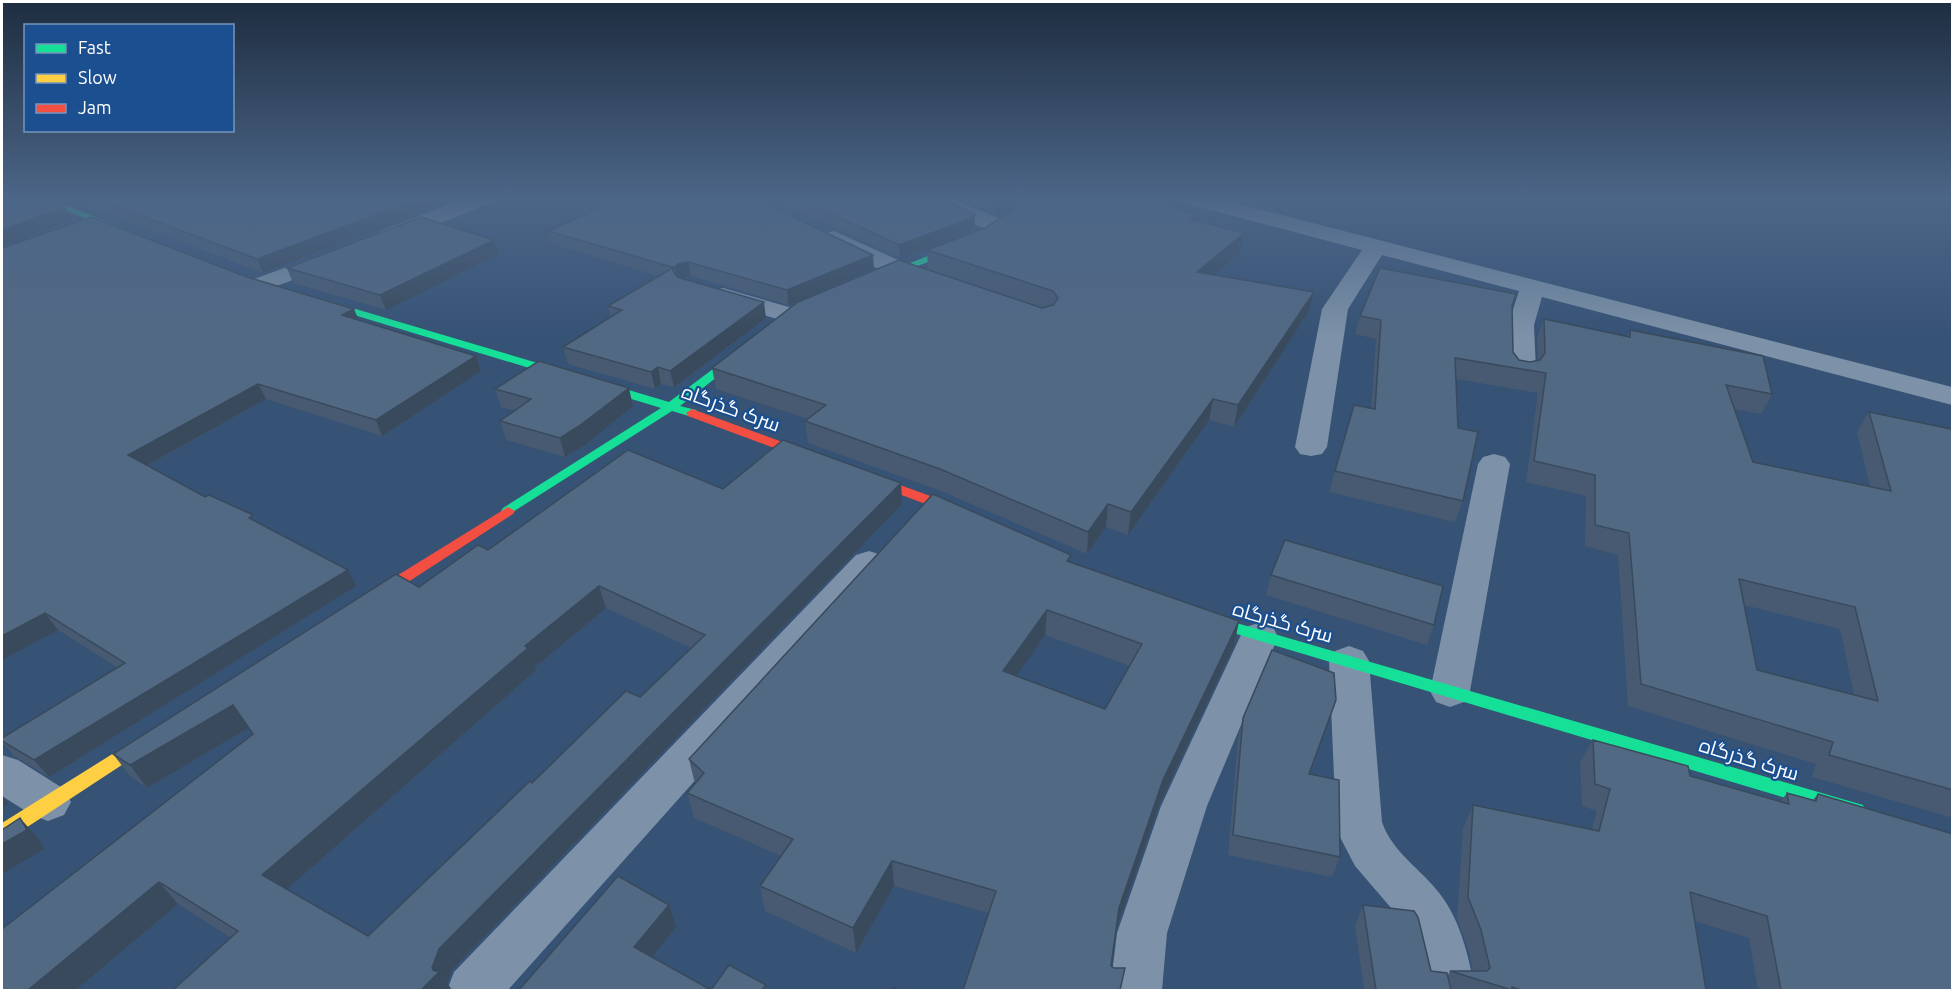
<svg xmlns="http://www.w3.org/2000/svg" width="1954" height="992" font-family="Ubuntu,Cairo,sans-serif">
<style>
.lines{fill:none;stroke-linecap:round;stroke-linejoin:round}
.street{fill:#7d92a8;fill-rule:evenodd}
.fast{fill:#16e098;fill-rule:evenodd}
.slow{fill:#ffcf43;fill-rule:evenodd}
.jam{fill:#f24e42;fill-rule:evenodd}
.wall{fill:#475a72;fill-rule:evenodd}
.shaded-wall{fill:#394a5c}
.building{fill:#526984;stroke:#394a5c;stroke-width:1.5;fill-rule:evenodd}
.labels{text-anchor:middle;stroke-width:4.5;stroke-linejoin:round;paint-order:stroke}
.street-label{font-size:20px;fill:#fff;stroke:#1b4f8f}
</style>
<rect width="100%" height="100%" fill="#365274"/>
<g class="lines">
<!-- street -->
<g class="street">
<path d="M 466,198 L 496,198 L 493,202 L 396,241 L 388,243 L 380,241 L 377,236 L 380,231 Z"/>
<path d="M 920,198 L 950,198 L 1004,220 L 1007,225 L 1004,230 L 996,232 L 988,230 L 923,202 Z"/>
<path d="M 1178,198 L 1215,198 L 1952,387 L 1952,405 L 1542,297 L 1534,325 L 1536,371 L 1532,377 L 1522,379 L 1512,377 L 1508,371 L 1508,325 L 1519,291 L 1382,255 L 1348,309 L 1327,447 L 1322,454 L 1311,456 L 1300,454 L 1295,447 L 1322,309 L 1362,250 L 1181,202 Z"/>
<path d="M 834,231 L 907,264 L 942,275 L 945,280 L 942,285 C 915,292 852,255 826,243 L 823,238 L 826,233 Z"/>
<path d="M 331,251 L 339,253 L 343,258 L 339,263 L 263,291 L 254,289 L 251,284 L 254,279 Z"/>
<path d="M 723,288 L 799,310 L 803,315 L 799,320 L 790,323 L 714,300 L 711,295 L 714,290 Z"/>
<path d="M 1494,454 L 1505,457 L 1510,464 L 1470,691 L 1464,702 L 1450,707 L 1436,702 L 1430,691 L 1478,464 L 1483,457 Z"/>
<path d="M 869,551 L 882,555 L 887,563 L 882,571 L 508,990 L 447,990 L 454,972 L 856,555 Z"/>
<path d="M 1259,623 L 1273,627 L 1278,637 L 1207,806 L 1167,933 L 1162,990 L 1110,990 L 1117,933 L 1161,806 L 1240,637 L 1245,627 Z"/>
<path d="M 1349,646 L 1363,651 L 1369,661 L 1382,822 C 1392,852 1422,870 1440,894 C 1461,921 1469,958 1475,990 L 1423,990 L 1411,936 L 1398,916 L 1355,866 L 1340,837 L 1336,822 L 1329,661 L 1335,651 Z"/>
<path d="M 2,755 L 18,760 L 64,789 L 71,802 L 64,815 L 48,821 L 32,815 L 2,796 Z"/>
</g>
<!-- fast -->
<g class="fast">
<path d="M 36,198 L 49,198 L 136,234 L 128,236 Z"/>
<path d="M 1037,198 L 1048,198 L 999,227 L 979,242 L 874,283 L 870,284 L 865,281 L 973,238 L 993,223 Z"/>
<path d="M 312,296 L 669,402 L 745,345 L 749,344 L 755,347 L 680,406 L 696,410 L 698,413 L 696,416 L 692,417 L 672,411 L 508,515 L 501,511 L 503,508 L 661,408 L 308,301 L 308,297 Z"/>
<path d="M 1195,611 L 1856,803 L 1863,805 L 1865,811 L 1863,817 L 1856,819 L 1190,620 L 1187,616 L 1190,612 Z"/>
</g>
<!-- slow -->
<path class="slow" d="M 154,728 L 160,730 L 163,735 L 160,740 L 9,839 L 2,841 L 2,823 Z"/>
<!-- jam -->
<g class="jam">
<path d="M 692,409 L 933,497 L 974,515 L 976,518 L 974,521 L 964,521 L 923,503 L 688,416 L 686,413 Z"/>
<path d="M 508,507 L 515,511 L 513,514 L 371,606 L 361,606 L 358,602 L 361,598 Z"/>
</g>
</g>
<!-- wall -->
<g class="wall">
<path d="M 67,198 L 459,198 L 263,273 Z"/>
<path d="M 580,198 L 753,198 L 874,269 L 788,305 L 691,276 L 681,278 L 766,318 L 674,387 L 661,384 L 655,389 L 568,364 L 563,347 L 611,318 L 608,306 L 658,276 L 552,244 L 548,231 L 602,207 Z"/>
<path d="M 772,198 L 938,198 L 975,214 L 975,227 L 967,233 L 900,258 Z"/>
<path d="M 957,198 L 1023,198 L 995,214 Z"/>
<path d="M 1196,215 L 1195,220 L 1241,252 L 1214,275 L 1314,292 L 1309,311 L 1234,427 L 1209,420 L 1128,535 L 1106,527 L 1087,554 L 941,491 L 808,443 L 805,421 L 808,419 L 716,389 L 712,368 L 1043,308 L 928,269 L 927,250 L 985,228 Z"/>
<path d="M 494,240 L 499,254 L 386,310 L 293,283 L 287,268 Z"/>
<path d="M 2,248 L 358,320 L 476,356 L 481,371 L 382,436 L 266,399 L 147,466 L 205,497 L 256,521 L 356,586 L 49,777 L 14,756 L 2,742 L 2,738 L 118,668 L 58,630 L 2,660 Z"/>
<path d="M 1512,306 L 1513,352 L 1519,360 L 1530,362 L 1538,360 L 1537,338 L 1544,319 L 1627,336 L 1630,330 L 1772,394 L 1761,414 L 1735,409 L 1753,462 L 1870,486 L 1857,432 L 1869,412 L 1953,433 L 1953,818 L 1812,777 L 1816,764 L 1628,706 L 1618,555 L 1585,546 L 1586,496 L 1526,482 L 1538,393 L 1456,379 L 1458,428 L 1463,501 L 1455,522 L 1329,492 L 1335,471 L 1371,409 L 1376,339 L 1355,334 L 1360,316 ZM 1744,605 L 1840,629 L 1854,695 L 1757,670 Z"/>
<path d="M 495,389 L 633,406 L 585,445 L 565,457 L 506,440 L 500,421 L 515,411 L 501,407 Z"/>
<path d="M 901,483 L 902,504 L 452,970 L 447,983 L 452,990 L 173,990 L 231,938 L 178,904 L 76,990 L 253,735 L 248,728 L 147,788 L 130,776 L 113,754 L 419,587 L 488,550 L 723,489 ZM 606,608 L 691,648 L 640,697 L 368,936 L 287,889 L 536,670 L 535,667 Z"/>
<path d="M 1070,562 L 1239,621 L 1234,645 L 1159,805 L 1116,929 L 1111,966 L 1121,990 L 988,913 L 894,886 L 856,953 L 765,911 L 760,886 L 781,856 L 694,818 L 687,793 L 695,784 L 689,759 ZM 1045,635 L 1130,666 L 1105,709 L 1016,676 Z"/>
<path d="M 1271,575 L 1434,625 L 1427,645 L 1266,595 Z"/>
<path d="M 1243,718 L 1329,721 L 1310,774 L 1340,857 L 1332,877 L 1228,855 L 1238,738 Z"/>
<path d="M 1593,740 L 1690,776 L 1781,801 L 1787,793 L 1813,800 L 1818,794 L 1953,990 L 1758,990 L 1749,938 L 1695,921 L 1706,990 L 1364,990 L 1355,925 L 1363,905 L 1431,971 L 1448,975 L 1450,971 L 1473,971 L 1469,952 L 1457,919 L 1463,828 L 1473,805 L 1592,829 L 1597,811 L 1582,806 L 1580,762 Z"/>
</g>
<!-- shaded-wall -->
<g class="shaded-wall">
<path d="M 421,198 L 459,198 L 263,273 L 257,259 Z"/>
<path d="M 1000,198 L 1023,198 L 995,214 L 995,201 Z"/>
<path d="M 65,207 L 72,220 L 2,246 L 2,230 Z"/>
<path d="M 975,214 L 975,227 L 967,233 L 900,258 L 899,245 Z"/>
<path d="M 1244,233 L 1241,252 L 1195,291 L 1197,272 Z"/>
<path d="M 494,240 L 499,254 L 386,310 L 380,295 Z"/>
<path d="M 873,255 L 874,269 L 788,305 L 787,290 Z"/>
<path d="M 688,262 L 691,276 L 681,278 L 677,282 L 675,268 L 678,264 Z"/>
<path d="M 1314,292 L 1309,311 L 1234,427 L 1238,405 Z"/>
<path d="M 764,302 L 766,318 L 674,387 L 670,371 Z"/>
<path d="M 354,309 L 360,323 L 342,315 Z"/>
<path d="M 476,356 L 481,371 L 382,436 L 376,420 Z"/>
<path d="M 658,367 L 661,384 L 655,389 L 651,372 Z"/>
<path d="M 258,384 L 266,399 L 137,471 L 128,455 Z"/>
<path d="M 629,388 L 633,406 L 585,445 L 565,457 L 560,438 Z"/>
<path d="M 1213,399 L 1209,420 L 1128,535 L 1131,512 Z"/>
<path d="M 901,483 L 902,504 L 452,970 L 447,983 L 452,990 L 421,990 L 439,949 Z"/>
<path d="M 1108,504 L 1106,527 L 1087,554 L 1088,532 Z"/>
<path d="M 348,570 L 356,586 L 49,777 L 34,760 Z"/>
<path d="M 599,586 L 606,608 L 535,667 L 536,670 L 278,897 L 262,875 L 525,646 Z"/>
<path d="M 1047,610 L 1045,635 L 1003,695 L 1003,671 Z"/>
<path d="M 45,613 L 58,630 L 2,660 L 2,636 Z"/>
<path d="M 1239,621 L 1234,645 L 1159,805 L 1115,932 L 1119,908 L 1163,780 Z"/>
<path d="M 1336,700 L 1329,721 L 1302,794 L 1309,774 Z"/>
<path d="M 233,705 L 248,728 L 147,788 L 130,765 Z"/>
<path d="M 2,795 L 8,803 L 2,808 Z"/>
<path d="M 20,818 L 37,837 L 44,849 L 2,874 L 2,844 Z"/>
<path d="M 892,861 L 894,886 L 856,953 L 853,928 Z"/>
<path d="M 159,882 L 178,904 L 76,990 L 28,990 Z"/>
<path d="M 669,905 L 676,927 L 642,969 L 634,947 Z"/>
</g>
<!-- building -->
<g class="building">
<path d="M 2,198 L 43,198 L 65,207 L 2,230 Z"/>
<path d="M 94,198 L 421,198 L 257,259 Z"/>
<path d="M 610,198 L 753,198 L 873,255 L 787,290 L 688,262 L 678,264 L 675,268 L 548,231 L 617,201 Z"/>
<path d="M 798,198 L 938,198 L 975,214 L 967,220 L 899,245 Z"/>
<path d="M 988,198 L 1000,198 L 995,201 Z"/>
<path d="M 1032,198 L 1142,198 L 1196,215 L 1190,219 L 1244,233 L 1197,272 L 1314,292 L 1238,405 L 1213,399 L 1131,512 L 1108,504 L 1088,532 L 940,469 L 805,421 L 826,405 L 712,368 L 798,302 L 899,260 L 1042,308 L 1053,305 L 1058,298 L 1053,291 L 927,250 L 985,228 L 1006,214 Z"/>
<path d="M 91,217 L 247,277 L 354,309 L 342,315 L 476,356 L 376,420 L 258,384 L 128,455 L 205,497 L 209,495 L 253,515 L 249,518 L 348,570 L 34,760 L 2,741 L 2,738 L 125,663 L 45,613 L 2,636 L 2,248 Z"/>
<path d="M 421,217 L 494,240 L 380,295 L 287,268 Z"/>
<path d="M 674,267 L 673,271 L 677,277 L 764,302 L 670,371 L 658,367 L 651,372 L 563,347 L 622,310 L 608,306 Z"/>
<path d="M 1380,268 L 1516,294 L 1512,306 L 1513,352 L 1519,360 L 1530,362 L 1540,360 L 1545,353 L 1544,319 L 1630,337 L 1630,330 L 1763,356 L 1772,394 L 1726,385 L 1753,462 L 1891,491 L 1869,412 L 1951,429 L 1953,433 L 1953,790 L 1829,755 L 1833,742 L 1641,684 L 1629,533 L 1595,525 L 1595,475 L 1534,461 L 1546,373 L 1455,358 L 1458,428 L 1478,432 L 1463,501 L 1335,471 L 1354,405 L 1375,409 L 1381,320 L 1360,316 ZM 1739,579 L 1855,607 L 1878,701 L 1757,670 Z"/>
<path d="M 539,361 L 629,388 L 579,426 L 560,438 L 500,421 L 531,399 L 495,389 Z"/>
<path d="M 783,440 L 901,483 L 439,949 L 432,968 L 434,971 L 440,971 L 421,990 L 173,990 L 238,931 L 159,882 L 28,990 L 2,990 L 2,929 L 253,734 L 233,705 L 130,765 L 113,754 L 396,574 L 419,587 L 478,545 L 488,550 L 628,450 L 723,489 ZM 599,586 L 705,635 L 640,697 L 626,691 L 532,783 L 530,781 L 368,936 L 262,875 L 528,648 L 525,646 Z"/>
<path d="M 933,494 L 1071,555 L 1067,561 L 1239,621 L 1163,780 L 1119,908 L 1111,966 L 1114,968 L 1125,968 L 1120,990 L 963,990 L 996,891 L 892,861 L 853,928 L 760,886 L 793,839 L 687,793 L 704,773 L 689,759 ZM 1047,610 L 1142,644 L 1105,709 L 1003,671 Z"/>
<path d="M 1285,540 L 1443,586 L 1434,625 L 1271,575 Z"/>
<path d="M 1272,650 L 1334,673 L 1336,700 L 1309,774 L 1339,780 L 1340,857 L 1233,835 L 1243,718 Z"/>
<path d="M 1593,740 L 1688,766 L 1690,776 L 1789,804 L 1787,793 L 1816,801 L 1818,794 L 1953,834 L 1953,990 L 1781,990 L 1767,916 L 1690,892 L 1706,990 L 1521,990 L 1512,987 L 1512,990 L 1450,971 L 1487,971 L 1490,968 L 1481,930 L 1468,897 L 1473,805 L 1599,831 L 1610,789 L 1595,784 Z"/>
<path d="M 20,818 L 27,830 L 2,844 L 2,830 Z"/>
<path d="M 618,876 L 669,905 L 634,947 L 711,990 L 729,965 L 766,985 L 762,990 L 519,990 Z"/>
<path d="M 1363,905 L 1414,911 L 1418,917 L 1431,971 L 1447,973 L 1451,990 L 1376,990 Z"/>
<path d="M 892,988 L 901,990 L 891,990 Z"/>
</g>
<!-- sky -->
<linearGradient id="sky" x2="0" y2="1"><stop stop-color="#1e2d40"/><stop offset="0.59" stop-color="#4c6688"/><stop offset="1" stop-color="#4c6688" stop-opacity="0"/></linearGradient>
<rect width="1954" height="337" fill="url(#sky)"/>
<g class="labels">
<!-- street labels -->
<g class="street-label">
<text transform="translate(731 408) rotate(20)" y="7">سرک گذرگاه</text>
<text transform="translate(1283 622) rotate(16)" y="7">سرک گذرگاه</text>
<text transform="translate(1749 759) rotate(17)" y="7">سرک گذرگاه</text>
</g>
</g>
<!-- border -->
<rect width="1954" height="992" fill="none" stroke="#ffffff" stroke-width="6"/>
<!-- legend -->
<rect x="24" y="24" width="210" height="108" fill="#1b4f8f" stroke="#7695bc" stroke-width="1.5"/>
<rect x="36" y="44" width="30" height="9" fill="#16e098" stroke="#7695bc" stroke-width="1.5"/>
<text x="78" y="54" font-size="18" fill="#ffffff">Fast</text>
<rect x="36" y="74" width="30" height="9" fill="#ffcf43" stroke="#7695bc" stroke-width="1.5"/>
<text x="78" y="84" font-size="18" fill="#ffffff">Slow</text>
<rect x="36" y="104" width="30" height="9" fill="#f24e42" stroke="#7695bc" stroke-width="1.5"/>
<text x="78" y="114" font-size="18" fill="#ffffff">Jam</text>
</svg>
